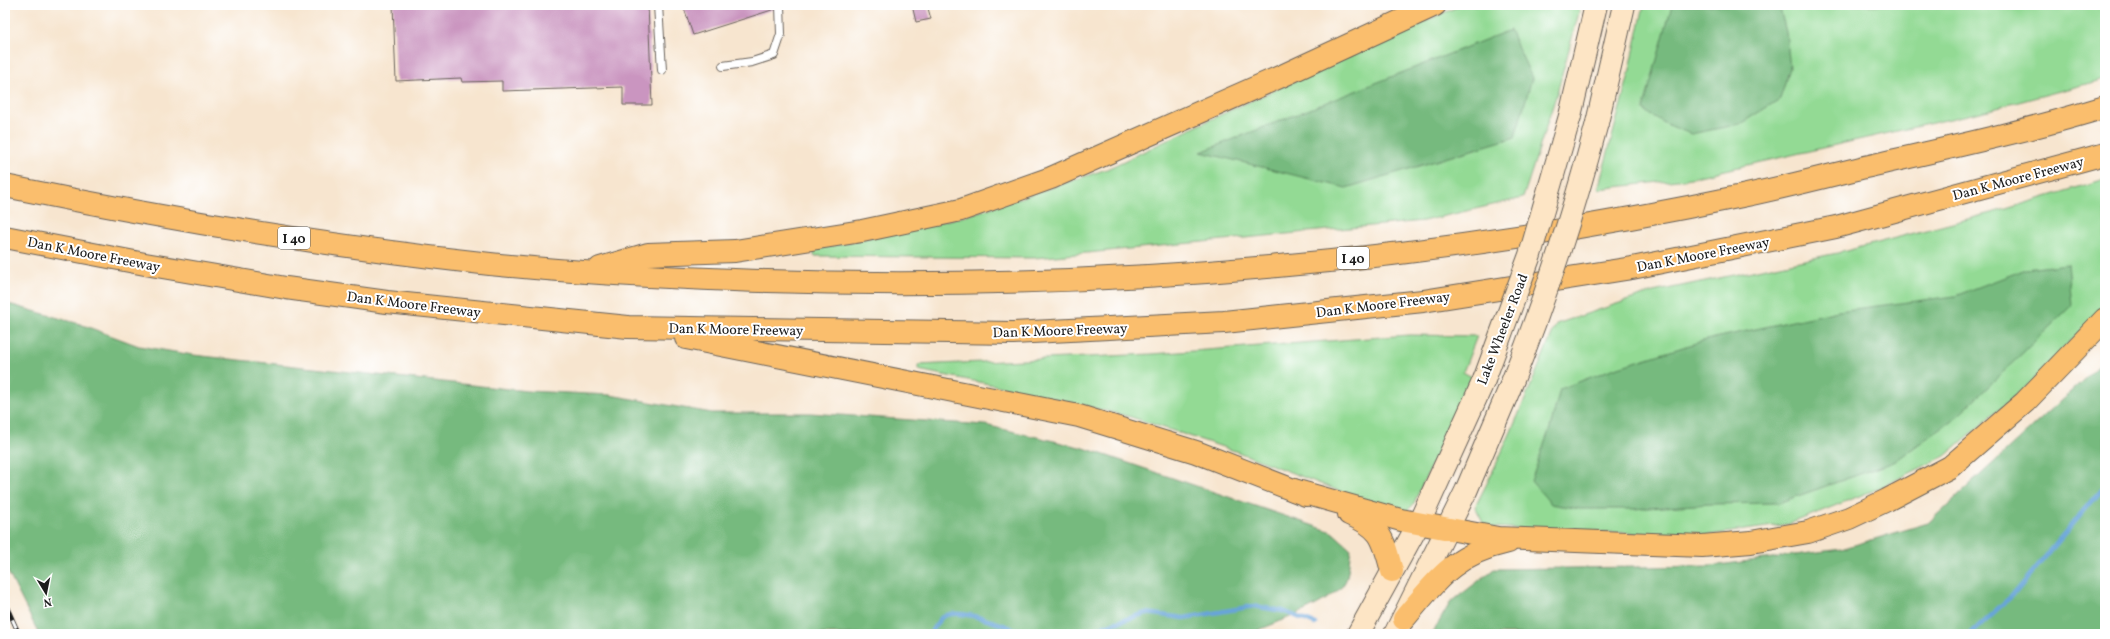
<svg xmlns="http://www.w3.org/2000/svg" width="2110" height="639" font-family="Vollkorn,serif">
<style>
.green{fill:#93da94;stroke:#587b58}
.forest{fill:#76ba7e;stroke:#496b4d}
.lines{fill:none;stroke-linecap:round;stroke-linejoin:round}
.stream{stroke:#68a4d9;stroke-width:4.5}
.building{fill:#ca95c0}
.lane-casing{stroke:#69625b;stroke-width:10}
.secondary-casing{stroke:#69625b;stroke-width:24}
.highway-casing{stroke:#69625b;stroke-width:24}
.lane{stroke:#fff;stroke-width:8}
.secondary{stroke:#fde5c5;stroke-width:22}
.highway{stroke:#fabe6d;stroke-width:22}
.rail-casing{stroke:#1c1c1c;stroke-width:4.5}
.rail{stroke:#fff;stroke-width:3;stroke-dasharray:9;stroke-linecap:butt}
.secondary-bridge-casing{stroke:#69625b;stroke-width:24;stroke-linecap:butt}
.secondary-bridge{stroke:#fde5c5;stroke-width:22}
.labels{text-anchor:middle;stroke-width:4;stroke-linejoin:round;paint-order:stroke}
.shield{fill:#fff;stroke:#606060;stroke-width:1}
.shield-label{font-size:13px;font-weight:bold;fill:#1c1c1c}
.street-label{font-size:14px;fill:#1c1c1c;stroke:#fff}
</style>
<rect width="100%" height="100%" fill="#fff"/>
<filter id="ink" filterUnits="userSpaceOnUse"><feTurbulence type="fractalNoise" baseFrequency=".025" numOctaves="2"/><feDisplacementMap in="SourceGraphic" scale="8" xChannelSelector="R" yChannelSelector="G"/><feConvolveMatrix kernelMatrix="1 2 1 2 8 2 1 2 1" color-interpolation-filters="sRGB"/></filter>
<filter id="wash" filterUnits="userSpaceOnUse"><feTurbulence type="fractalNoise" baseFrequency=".012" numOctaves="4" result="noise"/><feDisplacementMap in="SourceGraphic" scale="16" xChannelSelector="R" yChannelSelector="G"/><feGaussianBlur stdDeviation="0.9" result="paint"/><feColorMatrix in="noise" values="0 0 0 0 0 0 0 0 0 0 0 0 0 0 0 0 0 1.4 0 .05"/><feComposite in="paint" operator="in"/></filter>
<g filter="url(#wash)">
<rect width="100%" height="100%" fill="#f7e5cf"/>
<!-- green -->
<g class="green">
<path d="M 1461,5 L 1581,5 L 1557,93 L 1523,198 L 1423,221 L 1034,258 L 814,256 L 814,250 L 966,216 L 1107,169 L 1218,116 Z"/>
<path d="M 1644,5 L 2105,5 L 2105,79 L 1981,112 L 1686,179 L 1598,189 L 1628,78 Z"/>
<path d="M 2105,179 L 2105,305 L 2029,384 L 1945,456 L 1877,489 L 1789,524 L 1701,536 L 1485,527 L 1475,507 C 1506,447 1531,386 1556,324 L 1653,292 L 1842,252 L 2006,209 Z"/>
<path d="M 1409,335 L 1477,336 L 1463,372 L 1472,377 L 1413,505 L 1407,511 L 1365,501 L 1238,452 L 1131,417 L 1024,391 L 918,370 L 918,365 L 1152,354 Z"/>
</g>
<!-- forest -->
<g class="forest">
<path d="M 1672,5 L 1779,5 L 1786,32 L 1790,68 L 1780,99 L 1740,124 L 1691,134 L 1666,124 L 1643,110 Z"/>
<path d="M 1510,30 L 1532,78 L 1515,137 L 1346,188 L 1201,152 Z"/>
<path d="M 2068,264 L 2072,305 L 1959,415 L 1894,462 L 1778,503 L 1710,504 L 1633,509 L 1580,509 L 1551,504 L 1531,481 L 1550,428 L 1560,389 L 1612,369 L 1706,340 L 1838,311 L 1955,296 L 2026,269 Z"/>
<path d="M 5,303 L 80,324 L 139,346 L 193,355 L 527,391 L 610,395 L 712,413 L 810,413 L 985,425 L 1084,448 L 1332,532 L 1351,549 C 1349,559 1349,571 1346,580 C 1337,603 1272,623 1250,634 L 39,634 L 5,566 Z"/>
<path d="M 2105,360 L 2105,634 L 1432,634 L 1450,603 L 1494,569 L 1711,566 L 1841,549 L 1928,523 Z"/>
</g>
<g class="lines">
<!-- stream -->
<g class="stream">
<path d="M 930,634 C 933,630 937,622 941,618 C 959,604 1009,629 1030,634"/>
<path d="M 1080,634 L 1146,613 L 1184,618 L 1254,606 L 1283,611 L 1315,624"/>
<path d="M 1970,634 L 2015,593 L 2105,486"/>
</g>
</g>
<g id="blocks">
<!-- building -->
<g class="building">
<path d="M 393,5 L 648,5 L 652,105 L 623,105 L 623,87 L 502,91 L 502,81 L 462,82 L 461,78 L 396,81 Z"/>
<path d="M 683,5 L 775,5 L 775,9 L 693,35 Z"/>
<path d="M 912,5 L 927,5 L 931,19 L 916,22 Z"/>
</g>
</g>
</g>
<g filter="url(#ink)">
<use href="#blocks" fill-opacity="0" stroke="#69625b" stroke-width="1"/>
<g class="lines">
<!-- lane casing -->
<g class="lane-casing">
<g id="lane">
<path d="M 658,5 L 662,70"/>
<path d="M 723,66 L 752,62 L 774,55 L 781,34 L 780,5"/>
</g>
</g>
<!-- secondary casing -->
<g class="secondary-casing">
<g id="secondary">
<path d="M 1570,116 L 1596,5"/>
<path d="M 1597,123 L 1624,5"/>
<path d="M 1358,634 L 1419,523 L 1484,380"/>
<path d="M 1395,634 L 1466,491 L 1509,390"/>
</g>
</g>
<!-- highway casing -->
<g class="highway-casing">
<g id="highway">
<path d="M 5,186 C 165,219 327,246 490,264 C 571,272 653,277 734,280 C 1071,293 1412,266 1742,196 C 1781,188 1819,178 1857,169 C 1939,150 2024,132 2105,107"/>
<path d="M 5,237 L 145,264 L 286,288 L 387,302 L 628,327 L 1013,333 L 1224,322 L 1423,301 L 1632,268 L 1836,227 L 2105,154"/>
<path d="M 600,268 L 648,254 L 735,251 L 862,231 L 961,210 L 1051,178 L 1284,75 L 1435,5"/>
<path d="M 686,338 L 1079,416 L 1196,452 L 1306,495"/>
<path d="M 1294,490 L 1401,520 L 1498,538 L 1702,546 L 1751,542 L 1808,532 L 1849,518 L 1887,500 L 1950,467 L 2025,402 L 2105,319"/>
<path d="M 1349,514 C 1382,528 1383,538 1392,571"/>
<path d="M 1404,619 C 1438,579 1454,554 1508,542"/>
</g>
</g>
<!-- lane -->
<use href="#lane" class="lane"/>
<!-- secondary -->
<use href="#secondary" class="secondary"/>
<!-- highway -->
<use href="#highway" class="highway"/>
<!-- rail casing -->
<g class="rail-casing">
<path id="rail" d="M 5,603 L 19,634"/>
</g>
<!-- rail -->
<use href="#rail" class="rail"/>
<!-- secondary-bridge casing -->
<g class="secondary-bridge-casing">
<g id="secondary-bridge">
<path d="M 1484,380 L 1530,255 L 1570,116"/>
<path d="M 1509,390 C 1544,303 1573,214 1597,123"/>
</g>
</g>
<!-- secondary-bridge -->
<use href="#secondary-bridge" class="secondary-bridge"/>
</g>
</g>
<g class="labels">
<!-- shield labels -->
<g class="shield">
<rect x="278" y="227" width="32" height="22" rx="3"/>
<rect x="1337" y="247" width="32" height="22" rx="3"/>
</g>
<g class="shield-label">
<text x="294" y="243">I 40</text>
<text x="1353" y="263">I 40</text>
</g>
<!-- street labels -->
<g class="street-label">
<text transform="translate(2018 178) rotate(-15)" y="5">Dan K Moore Freeway</text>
<text transform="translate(94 254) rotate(11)" y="5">Dan K Moore Freeway</text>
<text transform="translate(1703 254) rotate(-11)" y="5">Dan K Moore Freeway</text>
<text transform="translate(414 304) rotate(7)" y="5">Dan K Moore Freeway</text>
<text transform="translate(1383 304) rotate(-7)" y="5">Dan K Moore Freeway</text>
<text transform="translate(736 329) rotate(1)" y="5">Dan K Moore Freeway</text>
<text transform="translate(1502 329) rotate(-69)" y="5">Lake Wheeler Road</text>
<text transform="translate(1060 330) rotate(-2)" y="5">Dan K Moore Freeway</text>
</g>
</g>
<!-- margin -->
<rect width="2110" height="639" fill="none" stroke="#fff" stroke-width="20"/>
<!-- north arrow -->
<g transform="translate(46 593) rotate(170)" stroke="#ffffff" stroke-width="3" paint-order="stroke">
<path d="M0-3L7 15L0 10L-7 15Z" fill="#1c1c1c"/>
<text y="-6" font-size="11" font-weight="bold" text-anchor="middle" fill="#1c1c1c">N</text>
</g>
</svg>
